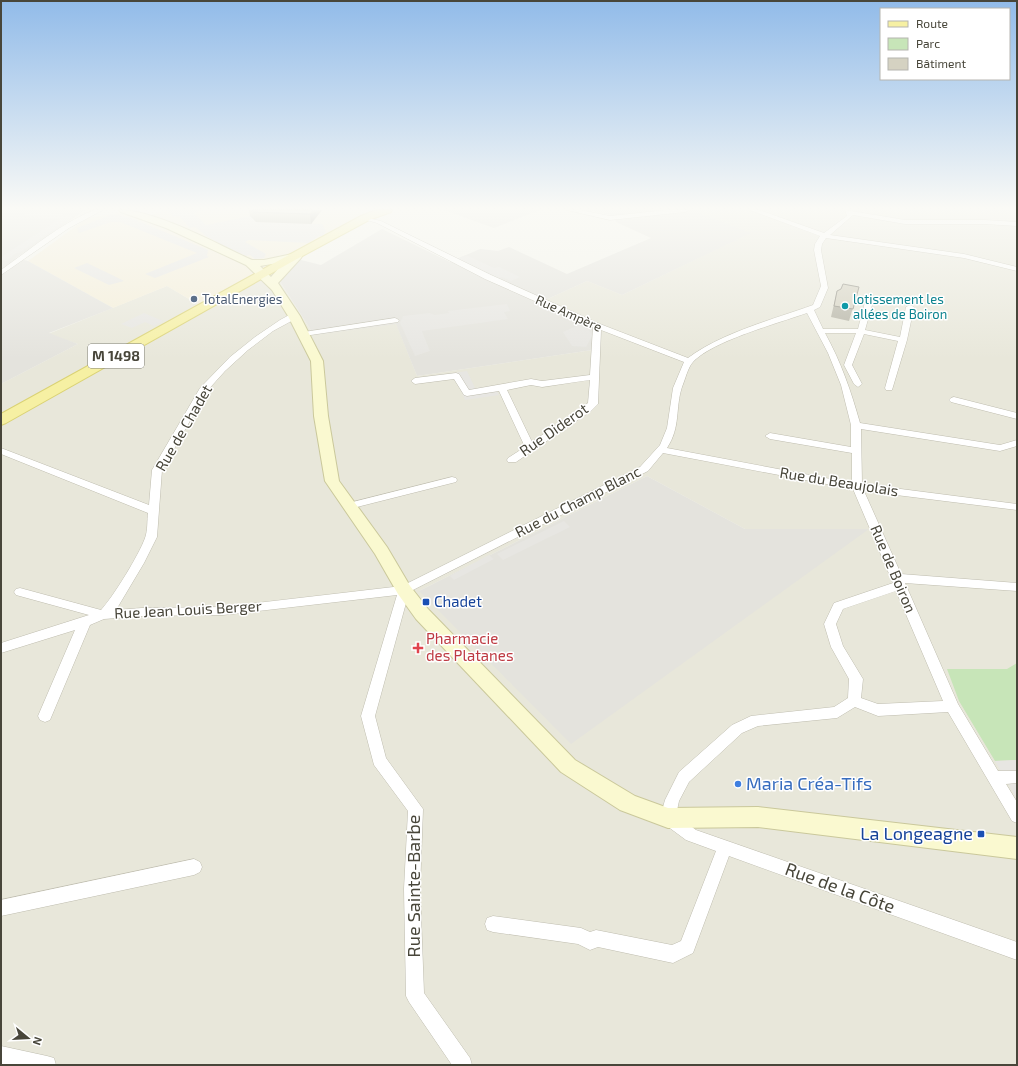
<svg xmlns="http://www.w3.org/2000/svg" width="1018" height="1066" font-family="'Exo 2',sans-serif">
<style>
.residential{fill:#e8e7da;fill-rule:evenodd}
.commercial{fill:#f4eed9}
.industrial{fill:#e4e3dd}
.green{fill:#c7e5b8}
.parking{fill:#e7e6e2}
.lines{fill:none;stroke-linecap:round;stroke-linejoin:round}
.street-casing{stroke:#bfbdaf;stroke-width:1}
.secondary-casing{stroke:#cac89b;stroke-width:2}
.primary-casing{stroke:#dad274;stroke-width:2}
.street{fill:#fff;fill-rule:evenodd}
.secondary{fill:#faf9d0;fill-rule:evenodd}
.primary{fill:#f6f0a3;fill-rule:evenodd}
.wall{fill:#b7b5a7}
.shaded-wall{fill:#959388}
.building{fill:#d5d2c2;stroke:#959388}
.service-dot{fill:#5c6f8a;stroke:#fff;stroke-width:1.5}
.culture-dot{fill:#0f9aa8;stroke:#fff;stroke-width:1.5}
.transit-dot{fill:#1a4fb4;stroke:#fff;stroke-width:1.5}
.health-dot{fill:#e0444e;stroke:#fff;stroke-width:1.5}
.shop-dot{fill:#3f7fe0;stroke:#fff;stroke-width:1.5}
.labels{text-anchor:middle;stroke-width:3;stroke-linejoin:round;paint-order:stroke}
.far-service-label{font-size:13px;fill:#4e5e75;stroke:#fff;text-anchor:start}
.far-culture-label{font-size:13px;fill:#0d838f;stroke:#fff;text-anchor:start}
.far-street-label{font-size:13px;fill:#48463a;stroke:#fff}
.shield{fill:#fff;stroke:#7f7e75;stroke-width:1}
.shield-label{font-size:14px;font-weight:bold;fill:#48463a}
.street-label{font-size:15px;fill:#48463a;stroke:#fff}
.transit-label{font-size:15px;fill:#164399;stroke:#fff;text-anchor:start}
.health-label{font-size:15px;fill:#be3a42;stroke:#fff;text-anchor:start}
.near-shop-label{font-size:18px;fill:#366cbe;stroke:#fff;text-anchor:start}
.near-transit-label{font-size:18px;fill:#164399;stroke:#fff;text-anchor:end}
.near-street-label{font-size:18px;fill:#48463a;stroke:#fff}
</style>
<rect width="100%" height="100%" fill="#f4f4ec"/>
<!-- residential -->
<path class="residential" d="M 708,210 L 1017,210 L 1017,1065 L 1,1065 L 1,384 L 78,344 L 48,334 L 167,286 L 199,305 L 271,268 L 314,335 L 396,323 L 417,376 L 599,349 L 541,302 L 587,281 L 622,295 L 750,233 L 696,212 ZM 647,476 L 745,529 L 868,530 L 419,591 Z"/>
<!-- commercial -->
<path class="commercial" d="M 164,210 L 376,210 L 199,305 L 167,286 L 113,308 L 28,261 L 87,218 L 121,213 L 141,219 Z"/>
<!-- industrial -->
<g class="industrial">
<path d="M 1,210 L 85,210 L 16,258 L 28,261 L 113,308 L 49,333 L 78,344 L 1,384 Z"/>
<path d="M 444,210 L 540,210 L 494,228 Z"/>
<path d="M 585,210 L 708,210 L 697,212 L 751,233 L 622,295 L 587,281 L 541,302 L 602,332 L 599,349 L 417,376 L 396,324 L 314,335 L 279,280 L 297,259 L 321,265 L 382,229 L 450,262 L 480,249 L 498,251 L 509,247 L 567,274 L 651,238 L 616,222 L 612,215 Z"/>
<path d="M 647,476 L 745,529 L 869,529 L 571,744 L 419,591 Z"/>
</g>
<!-- green -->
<path class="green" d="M 1017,663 L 1017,760 L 995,761 L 959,701 L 947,669 L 1007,669 Z"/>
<!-- parking -->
<g class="parking">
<path d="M 32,210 L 74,216 L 19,253 L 16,253 L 7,261 L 1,260 L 1,257 L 59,219 L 21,216 Z"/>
<path d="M 166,210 L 200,210 L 201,211 L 194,213 L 206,225 L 251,216 L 256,222 L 322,224 L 326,231 L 323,236 L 319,236 L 308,243 L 249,240 L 245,242 L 266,254 L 264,258 L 255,259 L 250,255 L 246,256 L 222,245 L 206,236 L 195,227 L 190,228 L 179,216 L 174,217 Z"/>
<path d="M 113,214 L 131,218 L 208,250 L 207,256 L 209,257 L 155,278 L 145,274 L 197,253 L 120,222 L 111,222 L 79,233 L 77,228 Z"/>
<path d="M 466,255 L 494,268 L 499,267 L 520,277 L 511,281 L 502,277 L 499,278 L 456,259 Z"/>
<path d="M 87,263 L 112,275 L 124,281 L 109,285 L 74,268 Z"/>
<path d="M 507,304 L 510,311 L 504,312 L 508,319 L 422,331 L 430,351 L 415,356 L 400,323 L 403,316 L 430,313 L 434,315 L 449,313 L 448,311 Z"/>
<path d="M 144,313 L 163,321 L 154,326 L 145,322 L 132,328 L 121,324 Z"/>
<path d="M 581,324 L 588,327 L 592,336 L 586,347 L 572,346 L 563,332 Z"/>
<path d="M 467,371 L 475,388 L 494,386 L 499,395 L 465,400 L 454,373 Z"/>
<path d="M 564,521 L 570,527 L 503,560 L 497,554 Z"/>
<path d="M 489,555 L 494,559 L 454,580 L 450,576 Z"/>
<path d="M 1017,760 L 1017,799 L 995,761 Z"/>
</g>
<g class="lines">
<!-- street casing -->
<g class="street-casing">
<g id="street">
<path d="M 94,210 L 103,210 L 69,228 L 1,275 L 1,270 C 31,249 61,223 94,210 Z"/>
<path d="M 567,210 L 580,210 L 610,216 L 667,210 L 688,210 L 685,212 L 610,220 Z"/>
<path d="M 750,210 L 759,210 L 824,233 L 847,216 L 845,210 L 905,220 L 985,220 L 1017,222 L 1017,226 L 985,224 L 905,224 L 853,215 L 830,235 L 964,254 L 1017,267 L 1017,271 L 964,258 L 826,238 L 822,244 L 821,250 L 828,288 L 820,307 L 814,310 L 823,329 L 858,329 L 866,298 L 870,296 L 873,296 L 874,298 L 865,330 L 900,337 L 906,307 L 910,305 L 914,307 L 907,340 L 892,390 L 886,390 L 885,388 L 898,341 L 864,334 L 852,365 L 862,384 L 858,387 L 854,384 L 844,365 L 856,333 L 825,333 C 841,362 851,391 860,423 L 1000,445 L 1017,440 L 1017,446 L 1000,451 L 861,429 L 862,484 L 1017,504 L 1017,510 L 864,491 L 901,574 L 1017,583 L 1017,591 L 905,583 L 958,704 L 998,771 L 1017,771 L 1017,783 L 1006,784 L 1017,802 L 1017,823 L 1012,821 L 948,712 L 878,716 L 855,707 L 837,718 L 758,726 L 742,733 L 689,782 L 679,801 L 676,815 L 696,830 L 1017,942 L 1017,960 L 729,856 L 693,953 L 673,963 L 598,947 L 590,950 L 578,944 L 493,932 L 487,930 L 485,924 L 487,918 L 493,916 L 581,928 L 590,932 L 596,930 L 672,945 L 681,941 L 716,851 L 686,840 L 663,823 L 660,818 L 665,800 L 679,772 L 732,725 L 751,716 L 834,707 L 848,698 L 849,679 L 831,647 L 824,624 L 834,603 L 893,583 L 853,489 L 663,453 L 648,471 L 409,592 L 375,716 L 386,758 L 423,809 L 420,889 L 424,993 L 470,1058 L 472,1065 L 452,1065 L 409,1002 L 406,996 L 404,889 L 408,811 L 374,765 L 361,716 L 397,595 L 223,615 L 142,616 L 104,619 L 90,625 L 50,720 L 45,722 L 40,720 L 38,716 L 75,630 L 1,653 L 1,643 L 89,615 L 16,595 L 14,592 L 16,589 L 20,588 L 101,610 C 113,597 139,555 145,538 C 148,530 147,520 148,513 L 1,454 L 1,448 L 149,505 L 152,470 L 200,388 L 230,357 L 255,337 L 280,320 L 291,314 L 297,314 L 297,318 L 273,331 L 248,350 L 225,371 L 207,391 L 162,470 L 157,537 L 144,563 L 116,610 L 142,608 L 223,607 L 402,586 L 640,467 L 660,445 L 667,428 L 673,388 L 684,362 L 601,330 L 598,404 L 591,411 L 516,462 L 508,462 L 507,460 L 508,458 L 525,447 L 499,391 L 467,396 L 464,395 L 454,379 L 415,384 L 411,381 L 415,378 L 456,373 L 459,374 L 469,390 L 531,379 L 542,381 L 590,375 L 593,327 L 485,279 L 377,223 L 363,219 L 363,217 L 381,221 L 491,275 L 600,324 L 688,358 C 721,333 774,319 813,305 L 821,286 L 814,250 L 815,244 L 820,236 ZM 807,313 L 828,353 L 841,385 L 851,425 L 851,447 L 770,433 L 765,436 L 770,439 L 852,453 L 852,483 L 667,448 C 681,427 675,408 682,387 C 685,380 688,367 693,362 C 712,341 779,323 807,313 ZM 590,380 L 588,403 L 532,442 L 507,390 L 531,385 L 542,387 ZM 896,591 L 943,701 L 878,704 L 861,698 L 863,679 L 843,646 L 836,624 L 843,609 Z"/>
<path d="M 395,318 L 399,320 L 398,322 L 304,336 L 300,334 L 304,332 Z"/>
<path d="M 954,397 L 1017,413 L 1017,419 L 951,402 L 949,400 L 951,398 Z"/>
<path d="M 452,477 L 456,478 L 457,480 L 456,482 L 349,509 L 344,506 L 345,504 Z"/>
<path d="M 194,859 L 200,862 L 202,867 L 200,872 L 194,875 L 1,916 L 1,900 Z"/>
<path d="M 1,1046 L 47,1056 L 54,1058 L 56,1065 L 1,1064 Z"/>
</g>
</g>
<!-- secondary casing -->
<g class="secondary-casing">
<path id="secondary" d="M 119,210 C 156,210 217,244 252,260 L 264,260 L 297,253 L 301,254 L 302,256 L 301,258 L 278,283 L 300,316 L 323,361 L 328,416 L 339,481 L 387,547 L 410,586 L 428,609 L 575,760 L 635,796 L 668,808 L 758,807 L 1017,837 L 1017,859 L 758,827 L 668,828 L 620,810 L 561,772 L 416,619 L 398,594 L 375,554 L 325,481 L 314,416 L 311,361 L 288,316 L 272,290 L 246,265 L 166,228 L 121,212 ZM 284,262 L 271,277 L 260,266 Z"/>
</g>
<!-- primary casing -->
<g class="primary-casing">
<path id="primary" d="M 377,210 L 392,210 L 391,212 L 369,220 L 295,260 L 6,423 L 1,425 L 1,414 L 287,256 L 361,216 Z"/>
</g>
<!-- street -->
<use href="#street" class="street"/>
<!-- secondary -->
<use href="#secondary" class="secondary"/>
<!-- primary -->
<use href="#primary" class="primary"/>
</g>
<!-- wall -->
<g class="wall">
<path d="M 249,210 L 322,210 L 311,224 L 256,222 L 250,216 Z"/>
<path d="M 859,287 L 849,321 L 831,317 L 837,291 Z"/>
</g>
<!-- shaded-wall -->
<path class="shaded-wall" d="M 313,210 L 322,210 L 311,224 L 310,214 Z"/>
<!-- building -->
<g class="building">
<path d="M 252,210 L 313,210 L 310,214 L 254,212 Z"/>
<path d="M 843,284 L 859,287 L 853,309 L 834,306 L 837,291 L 841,289 Z"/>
</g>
<!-- sky -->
<linearGradient id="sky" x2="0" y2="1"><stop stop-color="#91bbe9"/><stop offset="0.58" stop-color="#fafaf6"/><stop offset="1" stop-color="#fafaf6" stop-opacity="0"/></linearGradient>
<rect width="1018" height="359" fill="url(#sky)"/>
<!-- markers -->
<circle class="service-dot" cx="194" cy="299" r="4"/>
<circle class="culture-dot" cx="845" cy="306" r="4"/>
<g class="transit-dot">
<rect x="422" y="598" width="8" height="8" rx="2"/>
<rect x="977" y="830" width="8" height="8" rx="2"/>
</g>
<path class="health-dot" d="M416 642h4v4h4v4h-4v4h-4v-4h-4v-4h4z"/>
<circle class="shop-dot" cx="738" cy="784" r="4"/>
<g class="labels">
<!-- far-service labels -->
<g class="far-service-label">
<text x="202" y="304">TotalEnergies</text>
</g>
<!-- far-culture labels -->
<g class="far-culture-label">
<text x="853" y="304">lotissement les<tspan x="853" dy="15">allées de Boiron</tspan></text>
</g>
<!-- far-street labels -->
<g class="far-street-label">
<text transform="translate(569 313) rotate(24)" y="5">Rue Ampère</text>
</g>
<!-- shield labels -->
<rect class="shield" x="88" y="344" width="56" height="24" rx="3"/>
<g class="shield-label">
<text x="116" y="361">M 1498</text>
</g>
<!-- street labels -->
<g class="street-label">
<text transform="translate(184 428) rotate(-60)" y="5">Rue de Chadet</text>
<text transform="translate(554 430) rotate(-35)" y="5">Rue Diderot</text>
<text transform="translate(839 482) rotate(9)" y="5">Rue du Beaujolais</text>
<text transform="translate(578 502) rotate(-27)" y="5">Rue du Champ Blanc</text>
<text transform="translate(893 569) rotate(67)" y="5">Rue de Boiron</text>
<text transform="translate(188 610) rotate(-3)" y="5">Rue Jean Louis Berger</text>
</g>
<!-- transit labels -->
<g class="transit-label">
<text x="434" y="607">Chadet</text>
</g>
<!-- health labels -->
<g class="health-label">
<text x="426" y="644">Pharmacie<tspan x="426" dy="17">des Platanes</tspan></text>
</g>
<!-- near-shop labels -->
<g class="near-shop-label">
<text x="746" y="790">Maria Créa-Tifs</text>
</g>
<!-- near-transit labels -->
<g class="near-transit-label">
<text x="973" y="840">La Longeagne</text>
</g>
<!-- near-street labels -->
<g class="near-street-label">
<text transform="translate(414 886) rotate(-90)" y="6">Rue Sainte-Barbe</text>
<text transform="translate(840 888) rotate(20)" y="6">Rue de la Côte</text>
</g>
</g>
<!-- border -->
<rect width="1018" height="1066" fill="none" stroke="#48463a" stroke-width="4"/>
<!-- legend -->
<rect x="880" y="8" width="130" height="72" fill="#ffffff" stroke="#b6b5b0"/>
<rect x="888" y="21" width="20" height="6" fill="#f6f0a3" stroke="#b6b5b0"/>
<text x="916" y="28" font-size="12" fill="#48463a">Route</text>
<rect x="888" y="38" width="20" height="12" fill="#c7e5b8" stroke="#b6b5b0"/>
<text x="916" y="48" font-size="12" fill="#48463a">Parc</text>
<rect x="888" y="58" width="20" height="12" fill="#d5d2c2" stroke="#b6b5b0"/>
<text x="916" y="68" font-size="12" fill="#48463a">Bâtiment</text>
<!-- north arrow -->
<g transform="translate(28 1038) rotate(108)" stroke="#ffffff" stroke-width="3" paint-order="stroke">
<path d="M0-3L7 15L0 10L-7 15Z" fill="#48463a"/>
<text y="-6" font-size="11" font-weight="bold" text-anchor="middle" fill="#48463a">N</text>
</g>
</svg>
